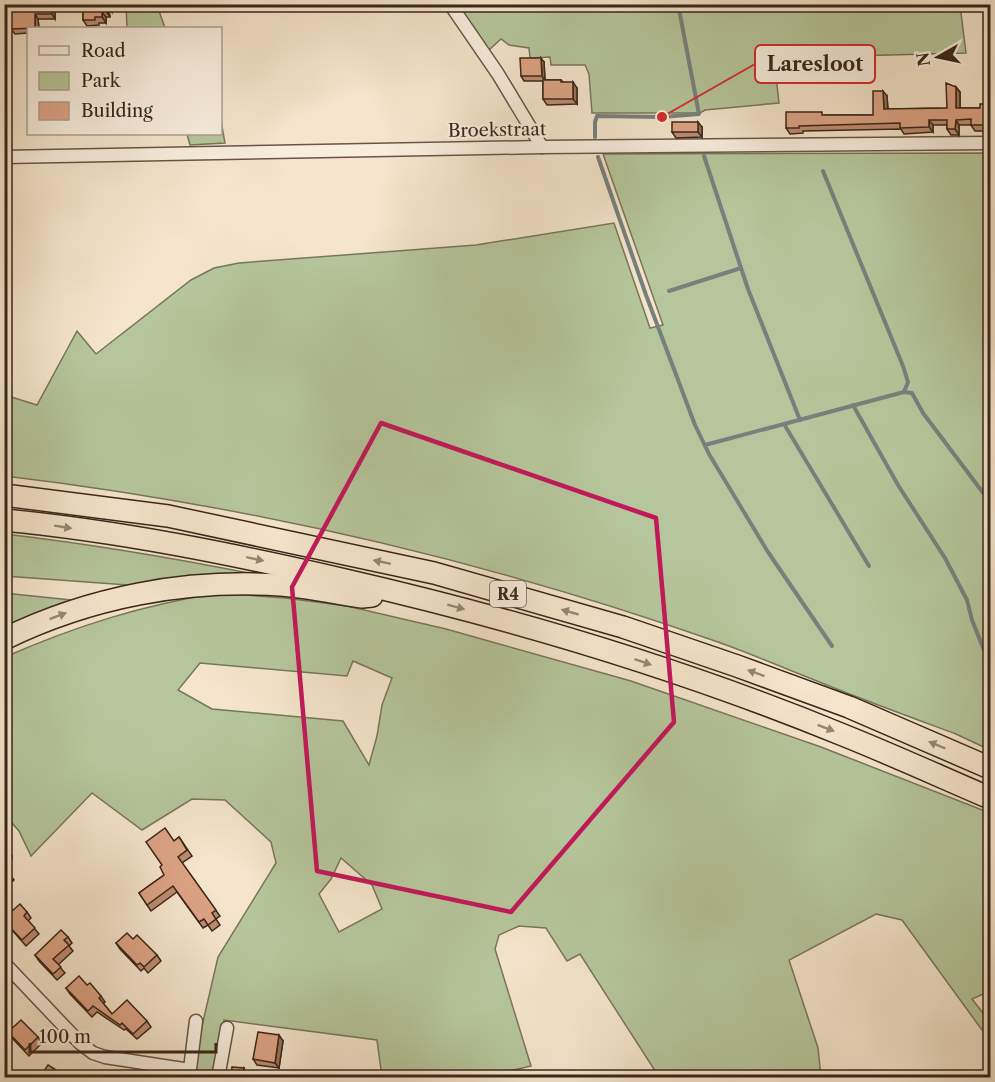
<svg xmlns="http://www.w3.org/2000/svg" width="995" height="1082" font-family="'Libre Caslon Text',serif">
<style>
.green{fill:#b6c69c;stroke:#78765b;stroke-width:1.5;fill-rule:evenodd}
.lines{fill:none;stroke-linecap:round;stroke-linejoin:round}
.stream{stroke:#76817d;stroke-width:4}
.street-casing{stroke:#685646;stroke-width:15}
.highway-casing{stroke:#39261a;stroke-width:24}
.street{stroke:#f8eede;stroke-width:12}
.highway{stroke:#f5e5cc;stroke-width:21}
.wall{fill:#be8c72;stroke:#39261a;stroke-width:1.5}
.shaded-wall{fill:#9b725d;stroke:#39261a;stroke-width:1.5}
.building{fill:#dda385;stroke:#39261a;stroke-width:1.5}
.oneway{fill:#978673}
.marked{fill:none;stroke:#c2185b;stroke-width:4.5;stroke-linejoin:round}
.labels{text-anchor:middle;stroke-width:4.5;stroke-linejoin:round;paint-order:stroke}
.shield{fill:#f8eede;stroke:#726255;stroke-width:1.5}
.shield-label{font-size:16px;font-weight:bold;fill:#39261a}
.street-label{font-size:18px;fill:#39261a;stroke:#f8eede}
.leader{fill:none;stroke:#d62828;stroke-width:2}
.callout-dot{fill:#d62828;stroke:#f8eede;stroke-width:2}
.callout{fill:#f8eede;stroke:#d62828;stroke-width:2}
.callout-label{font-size:20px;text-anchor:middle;font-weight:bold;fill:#39261a}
</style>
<rect width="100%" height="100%" fill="#f5e5cc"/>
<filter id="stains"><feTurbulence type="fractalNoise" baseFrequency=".00333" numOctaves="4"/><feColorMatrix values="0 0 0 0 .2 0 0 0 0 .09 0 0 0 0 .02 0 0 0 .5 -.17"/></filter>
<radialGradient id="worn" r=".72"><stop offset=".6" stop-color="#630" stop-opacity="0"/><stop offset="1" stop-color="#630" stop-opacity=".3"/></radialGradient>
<!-- green -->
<g class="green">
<path d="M 126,5 L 157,5 L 165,28 L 127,28 Z"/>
<path d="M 456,5 L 960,5 L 966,53 L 774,58 L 779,103 L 705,110 L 700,113 L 592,113 L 589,74 L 585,65 L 551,65 L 550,57 L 530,58 L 529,48 L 509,45 L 501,39 L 489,50 Z"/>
<path d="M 221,121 L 225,143 L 190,145 L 187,134 L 220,134 Z"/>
<path d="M 990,153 L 990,750 L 956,734 C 910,717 863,700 817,681 C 783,668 750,653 715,641 C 485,560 246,505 5,476 L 5,395 L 37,405 L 77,331 L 96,354 L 191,280 L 214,268 L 239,263 L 476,245 L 614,223 L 650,328 L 663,325 L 603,154 Z"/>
<path d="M 5,534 C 90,544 174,558 258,575 L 141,586 L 5,576 Z"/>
<path d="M 4,593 L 81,601 L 5,631 Z"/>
<path d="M 219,593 L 285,598 L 347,606 L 446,629 L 631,681 L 821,747 L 990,813 L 990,991 L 972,999 L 990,1022 L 990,1041 L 902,920 L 876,914 L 789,960 L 818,1048 L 821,1077 L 659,1077 L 580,954 L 567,961 L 546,928 L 519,926 L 499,935 L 495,949 L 531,1066 L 484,1077 L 382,1077 L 377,1040 L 224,1020 L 221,1051 L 216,1077 L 194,1077 L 202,1026 L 218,957 L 276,863 L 271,842 L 225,800 L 192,799 L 142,830 L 92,793 L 31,856 L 19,831 L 5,815 L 5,657 C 76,626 142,605 219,593 ZM 353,661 L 392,678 L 382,705 L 377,736 L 369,765 L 343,721 L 212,709 L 178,690 L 200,663 L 347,676 ZM 341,858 L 372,885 L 382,909 L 339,932 L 319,894 L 331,879 Z"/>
</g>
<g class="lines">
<!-- stream -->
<g class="stream">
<path d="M 595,137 L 595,122 L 597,116 L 662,117 L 699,114 L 678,4"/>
<path d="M 704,156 L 748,289 L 800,420"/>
<path d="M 598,157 L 646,295 L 695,425 L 709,454 L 768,552 L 832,646"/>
<path d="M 823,171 L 903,366 L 908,382 L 904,392"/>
<path d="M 669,291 L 741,268"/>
<path d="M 853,405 L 898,485 L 945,558 L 967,600 L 972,620 L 990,665"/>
<path d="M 784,424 L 869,566"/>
<path d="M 705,445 L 904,392 L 912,393 L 923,413 L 990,502"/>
</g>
<!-- street casing -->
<g class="street-casing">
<g id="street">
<path d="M 450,4 L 498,74 L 542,147"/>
<path d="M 4,157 L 542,147 L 990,143"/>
<path d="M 4,963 L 80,1043 L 93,1053 L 105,1057 L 190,1070"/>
<path d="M 189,1077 L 196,1021"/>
<path d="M 218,1078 L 227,1028"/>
</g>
</g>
<!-- highway casing -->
<g class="highway-casing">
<g id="highway">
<path d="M 4,495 L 168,516 L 434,573 L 623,627 L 737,666 L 849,707 L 990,768"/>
<path d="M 4,520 C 119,531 233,554 345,580 C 515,619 682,669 843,735 C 893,755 941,777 990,798"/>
<path d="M 4,639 C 90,597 185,579 281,585 C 308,587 335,593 362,597 L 372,596"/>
</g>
</g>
<!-- street -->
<use href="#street" class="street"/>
<!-- highway -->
<use href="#highway" class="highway"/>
</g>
<!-- wall -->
<g class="wall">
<path d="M 55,4 L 55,19 L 38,19 L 39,28 L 28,28 L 28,33 L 15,34 L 11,29 L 11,11 L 8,6 Z"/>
<path d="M 83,4 L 112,4 L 112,12 L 109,12 L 110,17 L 106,17 L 106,23 L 99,23 L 99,25 L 87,26 L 83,20 Z"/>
<path d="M 544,62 L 545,80 L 561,80 L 563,82 L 577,88 L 577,104 L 547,105 L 543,99 L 543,81 L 524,81 L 521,76 Z"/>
<path d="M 956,87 L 960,92 L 960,108 L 980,108 L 990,104 L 990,131 L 975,131 L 971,125 L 959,125 L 959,135 L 951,135 L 947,129 L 947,125 L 933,125 L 933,132 L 904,134 L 901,129 L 803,131 L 803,133 L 790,134 L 786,128 L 825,115 L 873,115 L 887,96 L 888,109 L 947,108 Z"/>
<path d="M 702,127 L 702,137 L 676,138 L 672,132 Z"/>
<path d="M 179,837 L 192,856 L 182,863 L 220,916 L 216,919 L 220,925 L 212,931 L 208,925 L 203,928 L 177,892 L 151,911 L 139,893 L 164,875 L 162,865 L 174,841 Z"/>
<path d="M 4,854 L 12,856 L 9,874 L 14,880 L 4,889 Z"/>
<path d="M 27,912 L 31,918 L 28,921 L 39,934 L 26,946 L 4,921 Z"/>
<path d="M 68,937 L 72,943 L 69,946 L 73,951 L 58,965 L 65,973 L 57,980 L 39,961 L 35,955 Z"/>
<path d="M 133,939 L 157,955 L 161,961 L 148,973 L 144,968 L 141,971 L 120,949 L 116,943 Z"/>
<path d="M 87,985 L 101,996 L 105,1002 L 103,1003 L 112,1014 L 147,1021 L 151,1027 L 137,1039 L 126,1029 L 124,1030 L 97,1012 L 92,1017 L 70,994 L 66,988 Z"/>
<path d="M 8,1032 L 38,1037 L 42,1043 L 29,1056 L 12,1038 Z"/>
<path d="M 283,1041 L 279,1068 L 257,1065 L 253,1059 Z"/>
</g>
<!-- shaded-wall -->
<g class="shaded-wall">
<path d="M 52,4 L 55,4 L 55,19 L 52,14 Z"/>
<path d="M 108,4 L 112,4 L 112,12 L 108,6 Z"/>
<path d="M 105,6 L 109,12 L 110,17 L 106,11 Z"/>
<path d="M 102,12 L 106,17 L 106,23 L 102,17 Z"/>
<path d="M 35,14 L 38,19 L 39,28 L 35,28 Z"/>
<path d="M 541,58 L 544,62 L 545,81 L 542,76 Z"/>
<path d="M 573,82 L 577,88 L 577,104 L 573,99 Z"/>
<path d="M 956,87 L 960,92 L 960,113 L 956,108 Z"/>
<path d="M 883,91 L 887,96 L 888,115 L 884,109 Z"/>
<path d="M 929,120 L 933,125 L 933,132 L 929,127 Z"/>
<path d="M 956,120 L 959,125 L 959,135 L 955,129 Z"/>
<path d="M 698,122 L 702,127 L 702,137 L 698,132 Z"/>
<path d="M 8,850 L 12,856 L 9,875 L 5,870 Z"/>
<path d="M 279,1035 L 283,1041 L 279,1068 L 275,1063 Z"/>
<path d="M 244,1068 L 247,1074 L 247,1077 L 242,1077 Z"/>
</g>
<!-- building -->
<g class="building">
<path d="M 7,4 L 52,4 L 52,14 L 35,14 L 35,28 L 11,29 L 11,6 L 8,6 Z"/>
<path d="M 83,4 L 108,4 L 108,6 L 105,6 L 106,11 L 102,12 L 102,17 L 95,17 L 95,20 L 83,20 Z"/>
<path d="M 520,58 L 541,58 L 542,76 L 521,76 Z"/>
<path d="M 543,80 L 561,80 L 561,82 L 573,82 L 573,99 L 543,99 Z"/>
<path d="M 946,83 L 956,87 L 956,108 L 980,108 L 980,104 L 990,104 L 990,125 L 971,125 L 971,119 L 956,120 L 955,129 L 947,129 L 947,120 L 929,120 L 929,127 L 900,128 L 900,123 L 799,126 L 799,128 L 786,128 L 786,112 L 822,112 L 822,115 L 873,115 L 873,91 L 883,91 L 884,109 L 947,108 Z"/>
<rect x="672" y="122" width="26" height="10"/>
<path d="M 165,828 L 174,841 L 179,837 L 181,840 L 187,850 L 178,857 L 216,910 L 212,913 L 216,919 L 208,925 L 204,919 L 199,922 L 173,886 L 147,905 L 139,893 L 164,875 L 160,867 L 162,865 L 146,842 Z"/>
<path d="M 8,850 L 5,870 L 10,875 L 4,880 L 4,854 Z"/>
<path d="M 20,904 L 27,912 L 24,916 L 35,928 L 22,940 L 4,921 L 4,918 Z"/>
<path d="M 61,930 L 68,937 L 64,940 L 69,945 L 53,959 L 61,967 L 53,974 L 35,955 Z"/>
<path d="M 127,933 L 133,939 L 137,935 L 157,955 L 144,967 L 140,963 L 137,965 L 116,943 Z"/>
<path d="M 79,976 L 87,985 L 90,983 L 101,996 L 99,998 L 112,1014 L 127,1000 L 147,1021 L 133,1034 L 122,1023 L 120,1025 L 93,1006 L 88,1011 L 66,988 Z"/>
<path d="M 21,1020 L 38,1037 L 25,1050 L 8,1032 Z"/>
<path d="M 258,1032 L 279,1035 L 275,1063 L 253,1059 Z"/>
<path d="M 48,1065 L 67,1077 L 40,1077 Z"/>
<path d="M 232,1067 L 244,1068 L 242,1077 L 244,1077 L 231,1077 Z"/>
</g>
<!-- one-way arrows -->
<defs><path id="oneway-solid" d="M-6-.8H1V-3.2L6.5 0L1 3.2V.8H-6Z" transform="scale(1.5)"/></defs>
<g class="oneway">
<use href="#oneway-solid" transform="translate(63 527) rotate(9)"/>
<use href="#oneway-solid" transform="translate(255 559) rotate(12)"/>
<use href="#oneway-solid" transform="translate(382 562) rotate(-168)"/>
<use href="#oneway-solid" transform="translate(456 607) rotate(15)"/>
<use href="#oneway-solid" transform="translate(570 612) rotate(-164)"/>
<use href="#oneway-solid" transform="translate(58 616) rotate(-21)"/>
<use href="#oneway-solid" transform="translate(643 662) rotate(19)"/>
<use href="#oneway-solid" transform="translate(756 673) rotate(-160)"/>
<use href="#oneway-solid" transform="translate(826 728) rotate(21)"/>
<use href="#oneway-solid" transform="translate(937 745) rotate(-157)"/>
</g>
<!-- marked area -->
<path class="marked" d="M 381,423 L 656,518 L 674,722 L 511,912 L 317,871 L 292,587 Z"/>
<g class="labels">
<!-- shield labels -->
<rect class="shield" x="490" y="581" width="36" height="26" rx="4.5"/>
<g class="shield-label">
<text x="508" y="600">R4</text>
</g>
<!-- street labels -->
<g class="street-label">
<text transform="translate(497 130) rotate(-1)" y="6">Broekstraat</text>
</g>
</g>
<!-- callouts -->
<path class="leader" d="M662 117L755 64"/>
<circle class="callout-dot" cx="662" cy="117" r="6"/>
<rect class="callout" x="755" y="45" width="120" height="38" rx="6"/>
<g class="callout-label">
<text x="815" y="71">Laresloot</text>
</g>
<!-- margin -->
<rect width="995" height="1082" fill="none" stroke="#f5e5cc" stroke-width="24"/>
<rect x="6" y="6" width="983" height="1070" fill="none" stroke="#39261a" stroke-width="3"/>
<rect x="12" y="12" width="971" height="1058" fill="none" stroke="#39261a" stroke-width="1.5"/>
<!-- legend -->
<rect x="27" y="27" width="195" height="108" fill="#f8eede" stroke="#ac9e90" stroke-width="1.5"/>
<rect x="39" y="46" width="30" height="9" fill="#f8eede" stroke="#ac9e90" stroke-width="1.5"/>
<text x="81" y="57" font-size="18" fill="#39261a">Road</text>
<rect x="39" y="72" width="30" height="18" fill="#b6c69c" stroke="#ac9e90" stroke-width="1.5"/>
<text x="81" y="87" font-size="18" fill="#39261a">Park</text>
<rect x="39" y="102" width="30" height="18" fill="#dda385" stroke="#ac9e90" stroke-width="1.5"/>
<text x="81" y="117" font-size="18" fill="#39261a">Building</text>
<!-- north arrow -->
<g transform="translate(938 57) rotate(261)" stroke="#f8eede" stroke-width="4.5" paint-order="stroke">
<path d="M0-4.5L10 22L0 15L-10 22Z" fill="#39261a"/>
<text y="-9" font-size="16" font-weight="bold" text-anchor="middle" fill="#39261a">N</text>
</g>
<!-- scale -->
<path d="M30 1043v9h186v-9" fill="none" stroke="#39261a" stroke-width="3"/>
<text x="39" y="1043" font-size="18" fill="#39261a" stroke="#f8eede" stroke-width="4.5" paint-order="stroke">100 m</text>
<rect width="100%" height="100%" filter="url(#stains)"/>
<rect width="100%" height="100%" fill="url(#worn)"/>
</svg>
